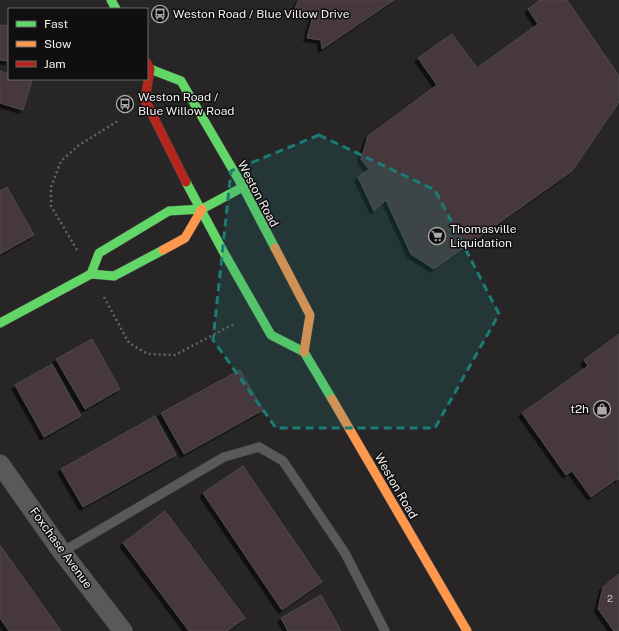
<svg xmlns="http://www.w3.org/2000/svg" width="619" height="631" font-family="'Public Sans',sans-serif">
<style>
.building{fill:#46393c;stroke:#4d4b4c;filter:url(#shadow)}
.lines{fill:none;stroke-linecap:round;stroke-linejoin:round}
.lane-casing{stroke:#414040;stroke-width:10}
.street-casing{stroke:#414040;stroke-width:20}
.fast-casing{stroke:#414040;stroke-width:10}
.slow-casing{stroke:#414040;stroke-width:10}
.jam-casing{stroke:#414040;stroke-width:10}
.path{stroke:#656363;stroke-width:2.5;stroke-dasharray:2 3;stroke-linecap:butt}
.lane{stroke:#5a5858;stroke-width:9}
.street{stroke:#5a5858;stroke-width:19}
.fast{stroke:#63d668;stroke-width:9}
.slow{stroke:#ff974d;stroke-width:9}
.jam{stroke:#b3261e;stroke-width:9}
.marked{fill:#1a7c74;fill-opacity:0.2;stroke:#1a7c74;stroke-width:3;stroke-dasharray:8 5;stroke-linejoin:round}
.labels{text-anchor:middle;stroke-width:3;stroke-linejoin:round;paint-order:stroke}
.number-label{font-size:10px;fill:#c8c2c3}
.poi-label{font-size:12px;fill:#f3f0f0;stroke:#100e0e;text-anchor:start}
.street-label{font-size:12px;fill:#f3f0f0;stroke:#100e0e}
</style>
<defs>
<filter id="shadow"><feDropShadow dx="-3.5" dy="3.5" stdDeviation="0" flood-color="#0009"/></filter>
</defs>
<rect width="100%" height="100%" fill="#272526"/>
<!-- building -->
<g class="building">
<path d="M 299,0 L 394,0 L 322,49 L 321,40 L 307,38 L 313,16 L 293,12 Z"/>
<path d="M 540,0 L 567,0 L 619,76 L 619,102 L 572,171 L 434,269 L 411,254 L 386,200 L 374,211 L 358,177 L 369,169 L 361,159 L 368,136 L 437,85 L 418,58 L 452,34 L 477,68 L 538,24 L 528,9 Z"/>
<path d="M 0,25 L 9,26 L 9,61 L 0,60 Z"/>
<path d="M 0,71 L 9,74 L 9,79 L 27,79 L 32,81 L 23,110 L 0,103 Z"/>
<path d="M 7,187 L 34,235 L 0,254 L 0,191 Z"/>
<path d="M 619,334 L 619,480 L 618,478 L 591,497 L 572,471 L 566,475 L 522,413 L 588,366 L 584,360 Z"/>
<path d="M 92,339 L 120,389 L 85,409 L 56,359 Z"/>
<path d="M 52,364 L 81,416 L 44,437 L 15,385 Z"/>
<path d="M 240,370 L 263,410 L 184,454 L 161,413 Z"/>
<path d="M 155,416 L 176,455 L 83,507 L 61,469 Z"/>
<path d="M 243,466 L 322,582 L 282,610 L 203,493 Z"/>
<path d="M 165,511 L 245,618 L 227,631 L 189,631 L 123,543 Z"/>
<path d="M 0,545 L 61,631 L 9,631 L 0,618 Z"/>
<path d="M 619,574 L 619,631 L 614,631 L 598,609 L 603,587 Z"/>
<path d="M 321,595 L 341,631 L 288,631 L 281,618 Z"/>
</g>
<g class="lines">
<!-- lane casing -->
<g class="lane-casing">
<path id="lane" d="M 62,552 L 224,457 L 259,447 L 283,461 L 345,553 L 385,631"/>
</g>
<!-- street casing -->
<g class="street-casing">
<path id="street" d="M 0,464 L 62,552 L 123,631"/>
</g>
<!-- fast casing -->
<g class="fast-casing">
<g id="fast">
<path d="M 111,0 L 116,9"/>
<path d="M 150,69 L 181,81 L 243,187 L 275,248"/>
<path d="M 186,182 L 223,251 L 271,335 L 304,352 L 332,399"/>
<path d="M 91,274 L 99,253 L 169,211 L 202,209 L 243,187"/>
<path d="M 0,323 L 91,274 L 114,276 L 163,250"/>
</g>
</g>
<!-- slow casing -->
<g class="slow-casing">
<g id="slow">
<path d="M 275,248 L 310,315 L 304,352"/>
<path d="M 163,250 L 185,238 L 202,209"/>
<path d="M 332,399 L 467,631"/>
</g>
</g>
<!-- jam casing -->
<g class="jam-casing">
<path id="jam" d="M 147,63 L 150,69 L 145,100 L 186,182"/>
</g>
<!-- path -->
<g class="path">
<path d="M 77,250 L 51,206 L 51,187 L 61,161 L 79,145 L 118,121"/>
<path d="M 104,297 L 129,343 L 148,354 L 175,355 L 230,326 L 234,325"/>
</g>
<!-- lane -->
<use href="#lane" class="lane"/>
<!-- street -->
<use href="#street" class="street"/>
<!-- fast -->
<use href="#fast" class="fast"/>
<!-- slow -->
<use href="#slow" class="slow"/>
<!-- jam -->
<use href="#jam" class="jam"/>
</g>
<!-- marked area -->
<path class="marked" d="M 319,135 L 435,190 L 499,314 L 435,428 L 276,428 L 213,340 L 231,171 Z"/>
<!-- icons -->
<defs>
<g id="bus-ring" transform="scale(0.9)"><circle r="9.5" fill="#100e0e" stroke="#aca9a9" stroke-width="1.5"/><path d="M-5-6H5V4H4V6H2V4H-2V6H-4V4H-5ZM-3.5-4V0h7V-4ZM-3.5 1.2v1.5H-2V1.2ZM2 1.2v1.5H3.5V1.2Z" fill="#aca9a9"/></g>
<g id="supermarket-ring" transform="scale(0.9)"><circle r="9.5" fill="#100e0e" stroke="#aca9a9" stroke-width="1.5"/><path d="M-6-5.5h2.5l.6 2H6L4.5 2H-2.5L-4.4-4H-6ZM-1.5 3.2a1.3 1.3 0 1 0 .1 0ZM3 3.2a1.3 1.3 0 1 0 .1 0Z" fill="#aca9a9"/></g>
<g id="shop-ring" transform="scale(0.9)"><circle r="9.5" fill="#100e0e" stroke="#aca9a9" stroke-width="1.5"/><path d="M-5-2.5h2.3a2.7 3.5 0 0 1 5.4 0H5L5.5 6h-11ZM-1.5-2.5h3a1.5 2.3 0 0 0-3 0Z" fill="#aca9a9"/></g>
</defs>
<g fill-rule="evenodd">
<use href="#bus-ring" x="160" y="14"/>
<use href="#bus-ring" x="125" y="104"/>
<use href="#supermarket-ring" x="437" y="236"/>
<use href="#shop-ring" x="602" y="409"/>
</g>
<g class="labels">
<!-- number labels -->
<g class="number-label">
<text x="610" y="602">2</text>
</g>
<!-- poi labels -->
<g class="poi-label">
<text x="173" y="18">Weston Road / Blue Villow Drive</text>
<text x="138" y="101">Weston Road /<tspan x="138" dy="14">Blue Willow Road</tspan></text>
<text x="450" y="233">Thomasville<tspan x="450" dy="14">Liquidation</tspan></text>
<text x="589" y="413" text-anchor="end">t2h</text>
</g>
<!-- street labels -->
<g class="street-label">
<text transform="translate(258 194) rotate(62)" y="4">Weston Road</text>
<text transform="translate(396 486) rotate(60)" y="4">Weston Road</text>
<text transform="translate(61 548) rotate(54)" y="4">Foxchase Avenue</text>
</g>
</g>
<!-- legend -->
<rect x="8" y="8" width="140" height="72" fill="#100e0e" stroke="#6b6868"/>
<rect x="16" y="21" width="20" height="6" fill="#63d668" stroke="#6b6868"/>
<text x="44" y="28" font-size="12" fill="#f3f0f0">Fast</text>
<rect x="16" y="41" width="20" height="6" fill="#ff974d" stroke="#6b6868"/>
<text x="44" y="48" font-size="12" fill="#f3f0f0">Slow</text>
<rect x="16" y="61" width="20" height="6" fill="#b3261e" stroke="#6b6868"/>
<text x="44" y="68" font-size="12" fill="#f3f0f0">Jam</text>
</svg>
